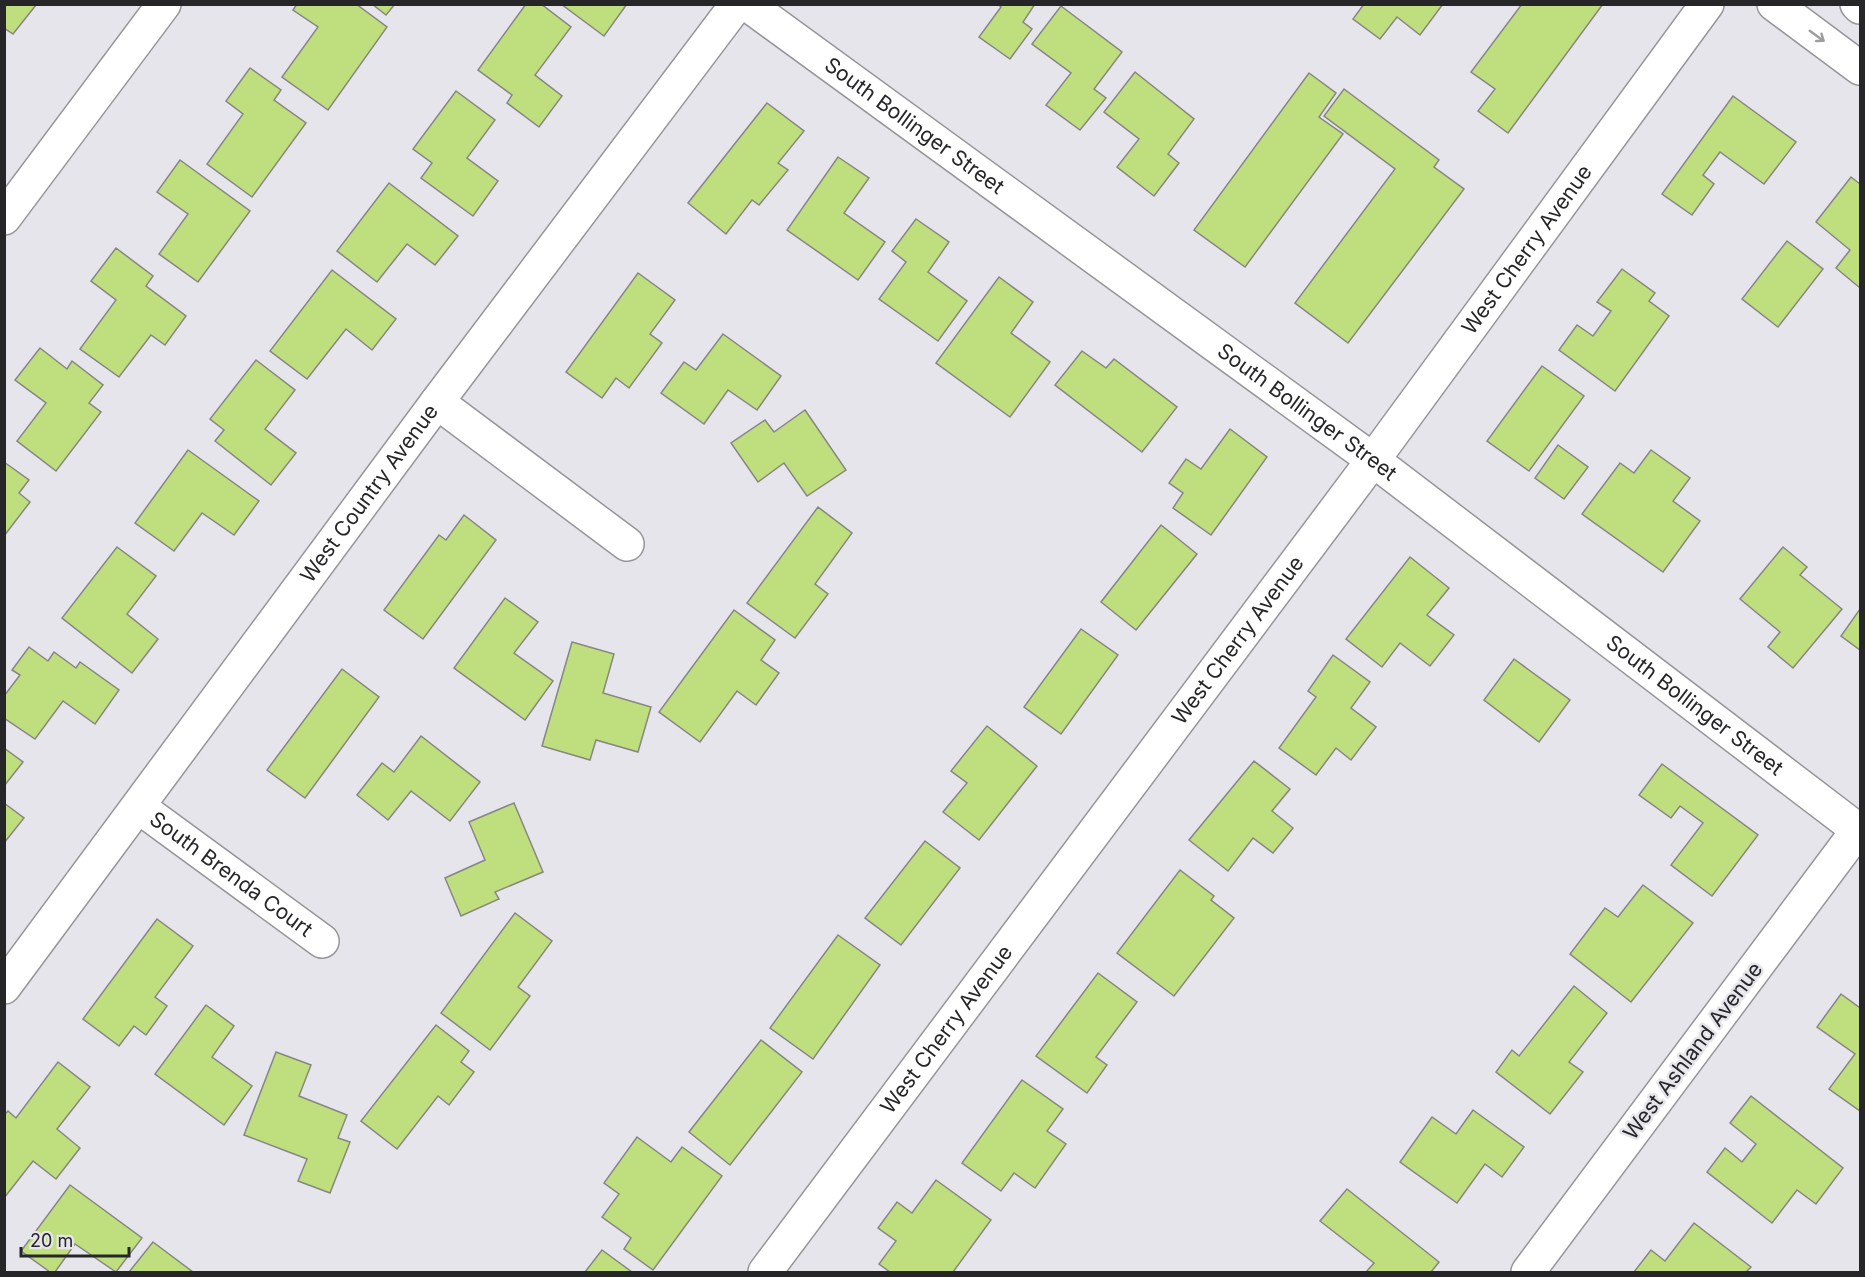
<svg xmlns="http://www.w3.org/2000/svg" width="1865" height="1277" font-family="Inter,sans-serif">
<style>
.building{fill:#bfde7d;stroke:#868783;stroke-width:1.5}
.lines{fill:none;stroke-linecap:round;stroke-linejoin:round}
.minor-casing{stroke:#96959a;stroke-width:36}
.tertiary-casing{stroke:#96959a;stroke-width:36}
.minor{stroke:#fff;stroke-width:33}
.tertiary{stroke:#fff;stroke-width:33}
.oneway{stroke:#9d9d9e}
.labels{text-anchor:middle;stroke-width:5;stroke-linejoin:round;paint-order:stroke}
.street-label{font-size:21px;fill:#262628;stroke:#e6e5eb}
</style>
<rect width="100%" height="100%" fill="#e6e5eb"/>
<!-- building -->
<g class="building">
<path d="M 4,4 L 35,4 L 36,5 L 13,34 L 4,28 Z"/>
<path d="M 297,4 L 356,4 L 387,27 L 328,110 L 282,77 L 318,27 L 293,10 Z"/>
<path d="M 372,4 L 395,4 L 386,15 Z"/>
<path d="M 526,4 L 541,4 L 571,27 L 535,75 L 562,96 L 539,127 L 507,103 L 512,95 L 478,70 Z"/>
<path d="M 561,4 L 627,4 L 604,36 Z"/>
<path d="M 998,4 L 1035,4 L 1023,22 L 1032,29 L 1010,59 L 979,37 L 1001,7 Z"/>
<path d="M 1364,4 L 1443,4 L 1420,35 L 1397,17 L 1380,39 L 1353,19 Z"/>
<path d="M 1522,4 L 1603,4 L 1508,133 L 1478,111 L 1495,89 L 1471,72 Z"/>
<path d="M 1061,6 L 1122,52 L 1094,89 L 1106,98 L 1080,130 L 1046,105 L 1071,73 L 1032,44 Z"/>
<path d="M 250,68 L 281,90 L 274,100 L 306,123 L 252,197 L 207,164 L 243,114 L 226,101 Z"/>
<path d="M 1135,72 L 1194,119 L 1168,154 L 1179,163 L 1154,196 L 1117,167 L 1139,139 L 1104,112 Z"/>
<path d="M 1309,73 L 1336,93 L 1319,117 L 1343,134 L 1245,267 L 1194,230 Z"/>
<path d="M 1344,89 L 1439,160 L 1434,167 L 1464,189 L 1348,343 L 1295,303 L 1395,169 L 1324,116 Z"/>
<path d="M 456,91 L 495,120 L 467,158 L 498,181 L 473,216 L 421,178 L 432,163 L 413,149 Z"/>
<path d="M 1733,96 L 1796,142 L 1764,184 L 1720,152 L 1703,175 L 1714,184 L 1692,215 L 1662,194 Z"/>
<path d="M 767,103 L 804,131 L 778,163 L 788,170 L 759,205 L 752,200 L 726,234 L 688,203 Z"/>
<path d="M 838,157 L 869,178 L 844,213 L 885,242 L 858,280 L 787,230 Z"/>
<path d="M 180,160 L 250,211 L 198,282 L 159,254 L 188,214 L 157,192 Z"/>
<path d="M 1851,177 L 1860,184 L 1860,288 L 1836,268 L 1850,250 L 1816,222 Z"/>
<path d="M 389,183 L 458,236 L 435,265 L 407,244 L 377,282 L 337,251 Z"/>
<path d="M 916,219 L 949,242 L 928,272 L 967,301 L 938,341 L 879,299 L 906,262 L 892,251 Z"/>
<path d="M 1787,241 L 1823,269 L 1778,327 L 1742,299 Z"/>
<path d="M 116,248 L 153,276 L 146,286 L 186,316 L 165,345 L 151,335 L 119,377 L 80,349 L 116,300 L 91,281 Z"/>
<path d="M 1622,269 L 1655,293 L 1649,301 L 1669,316 L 1615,391 L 1559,350 L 1577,325 L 1593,336 L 1611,311 L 1597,302 Z"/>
<path d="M 332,270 L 396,319 L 372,350 L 346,329 L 307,379 L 270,351 Z"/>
<path d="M 638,273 L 675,300 L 650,334 L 662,343 L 629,388 L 616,378 L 602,398 L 566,372 Z"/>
<path d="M 999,277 L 1033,302 L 1011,333 L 1050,362 L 1010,417 L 936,363 Z"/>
<path d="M 723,334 L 781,376 L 757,410 L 728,390 L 704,424 L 661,393 L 684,362 L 696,370 Z"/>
<path d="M 40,348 L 67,369 L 72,361 L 103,385 L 89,403 L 101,412 L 56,471 L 17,441 L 46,403 L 15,380 Z"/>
<path d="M 1082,351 L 1106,368 L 1114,359 L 1177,407 L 1142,452 L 1055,385 Z"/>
<path d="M 256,360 L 295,390 L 265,429 L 296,453 L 271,485 L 215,441 L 224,430 L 210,419 Z"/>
<path d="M 1542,366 L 1584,396 L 1529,471 L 1487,441 Z"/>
<path d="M 805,410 L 846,470 L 807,496 L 784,463 L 758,482 L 731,443 L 765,420 L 774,432 Z"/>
<path d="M 1230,429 L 1267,457 L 1211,535 L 1173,508 L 1183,493 L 1169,483 L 1186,459 L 1201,469 Z"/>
<path d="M 1558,445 L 1588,467 L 1564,499 L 1535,478 Z"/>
<path d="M 188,450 L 259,501 L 234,535 L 202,513 L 174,551 L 135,523 Z"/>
<path d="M 1651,450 L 1690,478 L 1673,501 L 1700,521 L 1663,572 L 1582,514 L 1620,463 L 1634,473 Z"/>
<path d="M 4,462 L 29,480 L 19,493 L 30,502 L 4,536 Z"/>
<path d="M 818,507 L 852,533 L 815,584 L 828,594 L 795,638 L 747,603 Z"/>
<path d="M 464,515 L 496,540 L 423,639 L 384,610 L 439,535 L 446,540 Z"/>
<path d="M 1161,525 L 1197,554 L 1136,630 L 1101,602 Z"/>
<path d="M 117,547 L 156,576 L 127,614 L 158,639 L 132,673 L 62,618 Z"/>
<path d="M 1783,547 L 1807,567 L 1800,575 L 1842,609 L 1793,668 L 1768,647 L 1780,632 L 1740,599 Z"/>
<path d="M 1410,557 L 1449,588 L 1427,615 L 1454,635 L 1430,666 L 1400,643 L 1382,667 L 1346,639 Z"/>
<path d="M 505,598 L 538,622 L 514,653 L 553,681 L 525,720 L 454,668 Z"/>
<path d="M 1860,609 L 1860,650 L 1841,636 Z"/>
<path d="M 734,610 L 775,640 L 761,660 L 779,673 L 756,705 L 737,691 L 700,742 L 659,712 Z"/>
<path d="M 1081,629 L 1118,655 L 1061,734 L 1024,707 Z"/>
<path d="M 572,642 L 614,654 L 603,693 L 651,707 L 638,752 L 596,740 L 590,760 L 542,746 Z"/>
<path d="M 29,647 L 48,661 L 54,652 L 76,668 L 80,662 L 119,690 L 95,724 L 63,701 L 35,739 L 4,718 L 4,696 L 20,675 L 12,670 Z"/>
<path d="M 1333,655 L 1370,682 L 1351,708 L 1376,727 L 1351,760 L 1336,748 L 1316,775 L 1279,748 L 1316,697 L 1308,691 Z"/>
<path d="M 1514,659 L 1570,700 L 1539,742 L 1484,700 Z"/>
<path d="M 342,669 L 379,697 L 305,798 L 267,770 Z"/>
<path d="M 987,726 L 1037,766 L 979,840 L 943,812 L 967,783 L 951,771 Z"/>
<path d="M 421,736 L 480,782 L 450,821 L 411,791 L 388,820 L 357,795 L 382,763 L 394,772 Z"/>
<path d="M 4,748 L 23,762 L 4,786 Z"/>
<path d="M 1254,761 L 1290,789 L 1272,811 L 1293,828 L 1273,853 L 1253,838 L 1228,871 L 1189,840 Z"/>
<path d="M 1662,764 L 1758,835 L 1712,896 L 1671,865 L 1703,823 L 1680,806 L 1671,818 L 1639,795 Z"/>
<path d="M 4,803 L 24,818 L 4,843 Z"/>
<path d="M 514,803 L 543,872 L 495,892 L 499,899 L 461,916 L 445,878 L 485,860 L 469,822 Z"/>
<path d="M 925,841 L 960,868 L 901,945 L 865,918 Z"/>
<path d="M 1180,870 L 1214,896 L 1211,900 L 1234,918 L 1174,996 L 1117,953 Z"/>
<path d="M 1643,885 L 1693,923 L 1631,1002 L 1570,954 L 1605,908 L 1618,917 Z"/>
<path d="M 515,913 L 552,941 L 518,987 L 530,996 L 490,1050 L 441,1013 Z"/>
<path d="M 157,919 L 193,946 L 155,997 L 167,1006 L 146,1035 L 134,1026 L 119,1046 L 83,1019 Z"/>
<path d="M 838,935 L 880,965 L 813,1059 L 770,1028 Z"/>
<path d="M 1098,973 L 1137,1002 L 1096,1057 L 1107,1065 L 1087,1093 L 1036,1056 Z"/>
<path d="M 1574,986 L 1607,1013 L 1569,1062 L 1583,1072 L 1550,1114 L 1496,1072 L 1512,1050 L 1519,1056 Z"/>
<path d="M 1841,994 L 1860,1008 L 1860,1111 L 1829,1089 L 1855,1054 L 1817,1027 Z"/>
<path d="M 206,1005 L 234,1026 L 212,1057 L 252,1086 L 224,1125 L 155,1074 Z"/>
<path d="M 436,1025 L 469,1051 L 461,1062 L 474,1072 L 449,1105 L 438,1096 L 397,1149 L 361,1121 Z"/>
<path d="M 761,1040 L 802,1072 L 730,1165 L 689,1132 Z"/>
<path d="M 276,1052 L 311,1065 L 299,1096 L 347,1115 L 338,1138 L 350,1142 L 330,1193 L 298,1181 L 307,1159 L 244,1135 Z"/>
<path d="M 58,1062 L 90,1087 L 57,1129 L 80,1148 L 56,1179 L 33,1161 L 4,1198 L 4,1115 L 8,1111 L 16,1118 Z"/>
<path d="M 1022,1080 L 1063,1109 L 1047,1131 L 1066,1144 L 1035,1188 L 1014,1173 L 1001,1191 L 962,1163 Z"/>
<path d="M 1751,1096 L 1843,1168 L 1816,1204 L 1797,1190 L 1772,1223 L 1707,1172 L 1725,1148 L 1742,1162 L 1756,1144 L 1730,1123 Z"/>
<path d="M 1473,1110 L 1524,1147 L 1502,1177 L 1485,1164 L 1457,1203 L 1400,1162 L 1432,1117 L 1456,1134 Z"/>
<path d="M 637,1137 L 671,1162 L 682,1147 L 722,1176 L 653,1270 L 624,1249 L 631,1238 L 602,1217 L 619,1194 L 604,1183 Z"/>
<path d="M 936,1180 L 991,1220 L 953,1272 L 890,1272 L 879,1264 L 896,1241 L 878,1228 L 897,1202 L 912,1213 Z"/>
<path d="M 70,1185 L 142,1238 L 116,1272 L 75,1244 L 55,1272 L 50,1272 L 21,1251 Z"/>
<path d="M 1347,1189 L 1439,1262 L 1431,1272 L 1366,1272 L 1374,1263 L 1320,1221 Z"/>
<path d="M 1694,1223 L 1751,1267 L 1746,1272 L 1634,1272 L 1651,1250 L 1665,1261 Z"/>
<path d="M 153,1242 L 193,1272 L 129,1272 Z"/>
<path d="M 602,1250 L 632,1272 L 585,1272 Z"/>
</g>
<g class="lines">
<!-- minor casing -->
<g class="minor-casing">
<g id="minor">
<path id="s1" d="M 747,4 L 1373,460 L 1858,830 L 1528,1272"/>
<path d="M 437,402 L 627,544"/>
<path id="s2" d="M 139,807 L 322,941"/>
<path id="s3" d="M 4,987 L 437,402 L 737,4"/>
<path id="s4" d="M 765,1272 L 1373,460 L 1707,4"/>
</g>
</g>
<!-- tertiary casing -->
<g class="tertiary-casing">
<g id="tertiary">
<path d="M 1774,4 L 1860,68"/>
<path d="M 1857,4 L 1860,7"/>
<path d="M 4,218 L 164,4"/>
</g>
</g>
<!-- minor -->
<use href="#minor" class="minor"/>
<!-- tertiary -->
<use href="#tertiary" class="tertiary"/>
</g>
<!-- one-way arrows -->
<defs><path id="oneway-shaft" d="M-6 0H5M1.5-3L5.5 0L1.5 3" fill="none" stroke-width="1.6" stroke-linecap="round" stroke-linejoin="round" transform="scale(1.5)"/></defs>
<use class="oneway" href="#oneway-shaft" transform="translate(1817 36) rotate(36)"/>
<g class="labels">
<!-- street labels -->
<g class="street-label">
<text dy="7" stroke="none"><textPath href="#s1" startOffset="207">South Bollinger Street</textPath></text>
<text dy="7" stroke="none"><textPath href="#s4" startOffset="1275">West Cherry Avenue</textPath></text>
<text dy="7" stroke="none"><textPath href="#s1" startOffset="693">South Bollinger Street</textPath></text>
<text dy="7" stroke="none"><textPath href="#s3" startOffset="614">West Country Avenue</textPath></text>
<text dy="7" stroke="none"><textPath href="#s4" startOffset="789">West Cherry Avenue</textPath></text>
<text dy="7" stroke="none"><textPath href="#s1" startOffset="1179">South Bollinger Street</textPath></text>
<text dy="7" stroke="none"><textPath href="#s2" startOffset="114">South Brenda Court</textPath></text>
<text dy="7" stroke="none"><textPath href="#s4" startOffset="303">West Cherry Avenue</textPath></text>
<text transform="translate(1693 1051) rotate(-53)" y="7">West Ashland Avenue</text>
</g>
</g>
<!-- border -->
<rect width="1865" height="1277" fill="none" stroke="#262628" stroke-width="12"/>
<!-- scale -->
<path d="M21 1247v9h108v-9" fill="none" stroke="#262628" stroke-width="3"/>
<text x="30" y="1247" font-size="18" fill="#262628" stroke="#e6e5eb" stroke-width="4.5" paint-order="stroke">20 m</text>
</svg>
